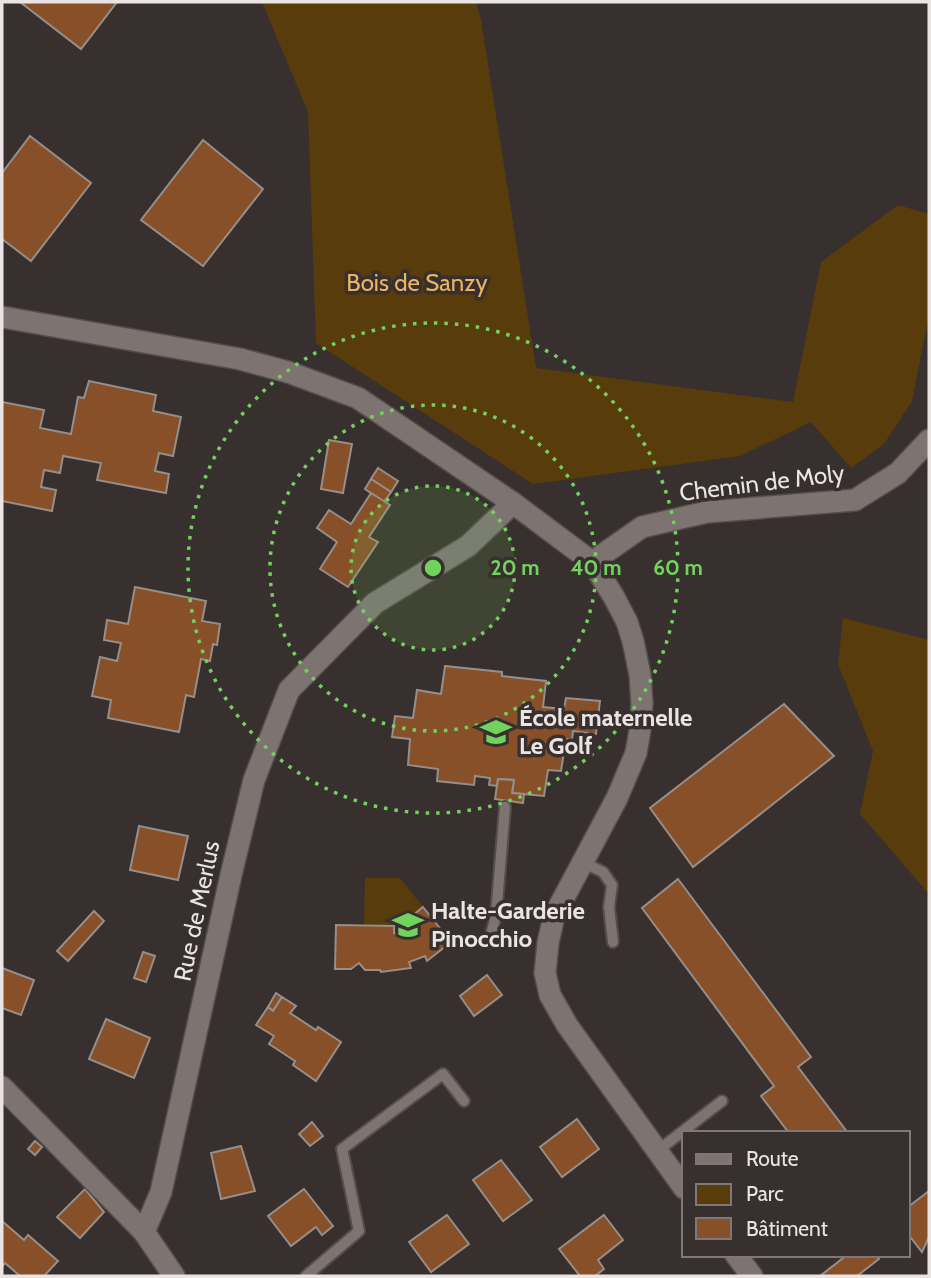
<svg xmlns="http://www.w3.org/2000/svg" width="931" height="1278" font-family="Cabin,sans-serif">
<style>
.green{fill:#583c0c}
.building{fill:#875029;stroke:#968e89;stroke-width:2}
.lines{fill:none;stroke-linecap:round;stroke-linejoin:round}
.lane-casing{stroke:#544d4c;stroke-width:14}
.street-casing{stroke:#544d4c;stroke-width:24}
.lane{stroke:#7d7472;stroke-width:10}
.street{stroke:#7d7472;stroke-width:21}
.ring{fill:none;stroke:#71d25e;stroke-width:3.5;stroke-dasharray:3.5 7}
.labels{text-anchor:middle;stroke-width:7;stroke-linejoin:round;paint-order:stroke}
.park-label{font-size:24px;fill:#ecb460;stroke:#38302e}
.street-label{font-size:24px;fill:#eae5e4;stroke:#38302e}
.poi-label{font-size:24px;font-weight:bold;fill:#eae5e4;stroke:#38302e;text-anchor:start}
.centre{fill:#71d25e;stroke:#38302e;stroke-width:3.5}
.ring-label{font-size:21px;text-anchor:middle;font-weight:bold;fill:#71d25e;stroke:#38302e;stroke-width:7;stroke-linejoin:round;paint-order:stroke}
</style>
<rect width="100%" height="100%" fill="#38302e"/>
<!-- green -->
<g class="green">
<path d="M 262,2 L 476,2 L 481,20 L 536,368 L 793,402 L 821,262 L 898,205 L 929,214 L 929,315 L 912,401 L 884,444 L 851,468 L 811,422 L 740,456 L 533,484 L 316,343 L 308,112 Z"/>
<path d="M 843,618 L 929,640 L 929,894 L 860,814 L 873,751 L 838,664 Z"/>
<path d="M 365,878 L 400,878 L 423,907 L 402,924 L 402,934 L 394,933 L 394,926 L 364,925 Z"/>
</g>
<!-- building -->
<g class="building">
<path d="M 20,2 L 117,2 L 81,49 Z"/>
<path d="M 30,136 L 91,183 L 31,261 L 2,239 L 2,173 Z"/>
<path d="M 203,140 L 263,189 L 203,266 L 141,220 Z"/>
<path d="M 89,381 L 156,395 L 153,411 L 181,417 L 173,456 L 159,453 L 155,471 L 169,474 L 166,493 L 97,480 L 101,463 L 63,456 L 60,473 L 44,470 L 41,487 L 56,490 L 52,511 L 2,501 L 2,402 L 44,410 L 40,428 L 71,434 L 78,397 L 84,398 Z"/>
<path d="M 329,440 L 352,444 L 343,493 L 321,489 Z"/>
<path d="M 378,468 L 398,481 L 391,492 L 371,479 Z"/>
<path d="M 371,479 L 391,492 L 384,502 L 365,489 Z"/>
<path d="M 371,493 L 390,505 L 369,537 L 378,542 L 348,587 L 320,569 L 337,542 L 317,528 L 329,510 L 351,524 Z"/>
<path d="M 135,587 L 206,601 L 202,621 L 220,624 L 217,645 L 213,644 L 210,661 L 201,659 L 194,697 L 186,695 L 179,732 L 108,718 L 111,700 L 92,696 L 100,657 L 117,661 L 121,643 L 104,640 L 107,620 L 128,624 Z"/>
<path d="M 445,666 L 502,672 L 502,676 L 546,681 L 543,707 L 564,709 L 566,698 L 600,701 L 596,734 L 573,731 L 572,740 L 566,739 L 561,771 L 548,770 L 544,796 L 512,793 L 514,780 L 498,779 L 497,786 L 489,785 L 490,778 L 475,776 L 474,785 L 437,781 L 438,769 L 408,765 L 410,739 L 392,737 L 395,716 L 413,718 L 417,690 L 441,694 Z"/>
<path d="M 784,704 L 834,756 L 693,867 L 650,808 Z"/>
<path d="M 498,779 L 514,780 L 512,793 L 524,794 L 523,803 L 495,799 Z"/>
<path d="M 139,826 L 188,836 L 178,880 L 130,870 Z"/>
<path d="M 678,879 L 811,1057 L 798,1067 L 848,1133 L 789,1133 L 761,1096 L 774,1086 L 642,908 Z"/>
<path d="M 423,907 L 451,942 L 427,961 L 425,956 L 409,962 L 411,968 L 381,972 L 380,970 L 365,970 L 359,963 L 351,969 L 335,969 L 336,925 L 394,926 L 394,933 L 402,934 L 402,924 Z"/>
<path d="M 94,911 L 104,921 L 68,961 L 57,951 Z"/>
<path d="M 143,952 L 155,956 L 146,982 L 134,978 Z"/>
<path d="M 2,968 L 34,980 L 21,1015 L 2,1008 Z"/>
<path d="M 487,975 L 502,995 L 474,1016 L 460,996 Z"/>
<path d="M 276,993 L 282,997 L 273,1011 L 268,1007 Z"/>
<path d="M 282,997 L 296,1006 L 290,1013 L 316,1030 L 318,1027 L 341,1042 L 316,1081 L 293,1065 L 295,1061 L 269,1044 L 274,1036 L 256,1025 L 268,1007 L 273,1011 Z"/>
<path d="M 106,1019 L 150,1038 L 134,1078 L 89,1059 Z"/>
<path d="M 577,1119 L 599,1149 L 562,1177 L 540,1147 Z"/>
<path d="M 312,1122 L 323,1136 L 310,1146 L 299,1134 Z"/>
<path d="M 35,1141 L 42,1147 L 35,1155 L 28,1149 Z"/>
<path d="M 241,1146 L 255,1191 L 221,1199 L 211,1153 Z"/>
<path d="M 501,1160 L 532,1200 L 503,1221 L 473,1180 Z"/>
<path d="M 85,1189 L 104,1212 L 80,1238 L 57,1217 Z"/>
<path d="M 304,1189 L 333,1226 L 322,1235 L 316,1227 L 291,1246 L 268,1216 Z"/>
<path d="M 929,1191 L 929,1237 L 922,1252 L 908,1234 L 908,1207 Z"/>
<path d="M 447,1215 L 469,1244 L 431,1272 L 409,1242 Z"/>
<path d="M 604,1215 L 623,1240 L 598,1260 L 604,1269 L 595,1276 L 580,1276 L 559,1249 Z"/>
<path d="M 2,1221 L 24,1240 L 28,1235 L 58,1261 L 44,1276 L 20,1276 L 5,1263 L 2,1267 Z"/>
<path d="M 847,1255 L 875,1255 L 879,1259 L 857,1276 L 820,1276 Z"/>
</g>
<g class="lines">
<!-- lane casing -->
<g class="lane-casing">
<g id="lane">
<path d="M 582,862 L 603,872 L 612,885 L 609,907 L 613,942"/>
<path d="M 489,943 L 496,915 L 505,807"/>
<path d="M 656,1152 L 722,1101"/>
<path d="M 306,1276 L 359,1231 L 342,1149 L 443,1074 L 464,1101"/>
</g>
</g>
<!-- street casing -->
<g class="street-casing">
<g id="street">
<path d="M 2,317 L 240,359 L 288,372 L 358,398 L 513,503 L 592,562 L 614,597 L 627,622 L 633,641 L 640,675 L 642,704 L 640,730 L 636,753 L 617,798 L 554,916 L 548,943 L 545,973 L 550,995 L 567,1025 L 684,1188"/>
<path d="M 592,562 L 642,527 L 707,512 L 855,500 L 898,473 L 929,440"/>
<path d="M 2,1087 L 144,1232 L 161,1192 L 231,875 L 254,780 L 289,690 L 375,603 L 468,546 L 513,503"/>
<path d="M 144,1232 L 174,1276"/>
<path d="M 736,1255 L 752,1276"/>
</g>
</g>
<!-- lane -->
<use href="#lane" class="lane"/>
<!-- street -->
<use href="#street" class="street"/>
</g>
<!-- distance rings -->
<circle cx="433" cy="568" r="82" fill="#71d25e" fill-opacity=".12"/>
<g class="ring">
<circle cx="433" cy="568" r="82"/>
<circle cx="433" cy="568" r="163"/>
<circle cx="433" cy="568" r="245"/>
</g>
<!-- icons -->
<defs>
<g id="school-bare" transform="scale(2.415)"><path d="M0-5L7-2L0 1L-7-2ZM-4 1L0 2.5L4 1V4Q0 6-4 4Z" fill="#71d25e" stroke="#38302e" stroke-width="2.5" paint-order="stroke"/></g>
</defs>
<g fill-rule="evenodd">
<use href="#school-bare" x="496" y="732"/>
<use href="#school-bare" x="408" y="925"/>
</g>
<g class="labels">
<!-- park labels -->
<g class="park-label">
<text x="417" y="291">Bois de Sanzy</text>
</g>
<!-- street labels -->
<g class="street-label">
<text transform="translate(762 483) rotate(-7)" y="8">Chemin de Moly</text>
<text transform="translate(197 911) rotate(-78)" y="8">Rue de Merlus</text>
</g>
<!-- poi labels -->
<g class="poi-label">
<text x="519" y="726">École maternelle<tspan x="519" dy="28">Le Golf</tspan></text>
<text x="431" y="919">Halte-Garderie<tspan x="431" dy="28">Pinocchio</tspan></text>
</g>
</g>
<circle cx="433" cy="568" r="10" class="centre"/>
<g class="ring-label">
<text x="515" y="575">20 m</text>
<text x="596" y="575">40 m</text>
<text x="678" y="575">60 m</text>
</g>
<!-- border -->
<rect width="931" height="1278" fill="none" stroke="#eae5e4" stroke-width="7"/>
<!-- legend -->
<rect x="682" y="1131" width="228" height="126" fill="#38302e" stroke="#7f7877" stroke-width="2"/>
<rect x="696" y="1154" width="35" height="10" fill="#7d7472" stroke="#7f7877" stroke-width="2"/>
<text x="746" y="1166" font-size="21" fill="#eae5e4">Route</text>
<rect x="696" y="1184" width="35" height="21" fill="#583c0c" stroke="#7f7877" stroke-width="2"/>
<text x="746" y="1201" font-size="21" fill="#eae5e4">Parc</text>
<rect x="696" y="1218" width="35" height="21" fill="#875029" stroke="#7f7877" stroke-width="2"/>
<text x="746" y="1236" font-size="21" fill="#eae5e4">Bâtiment</text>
</svg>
